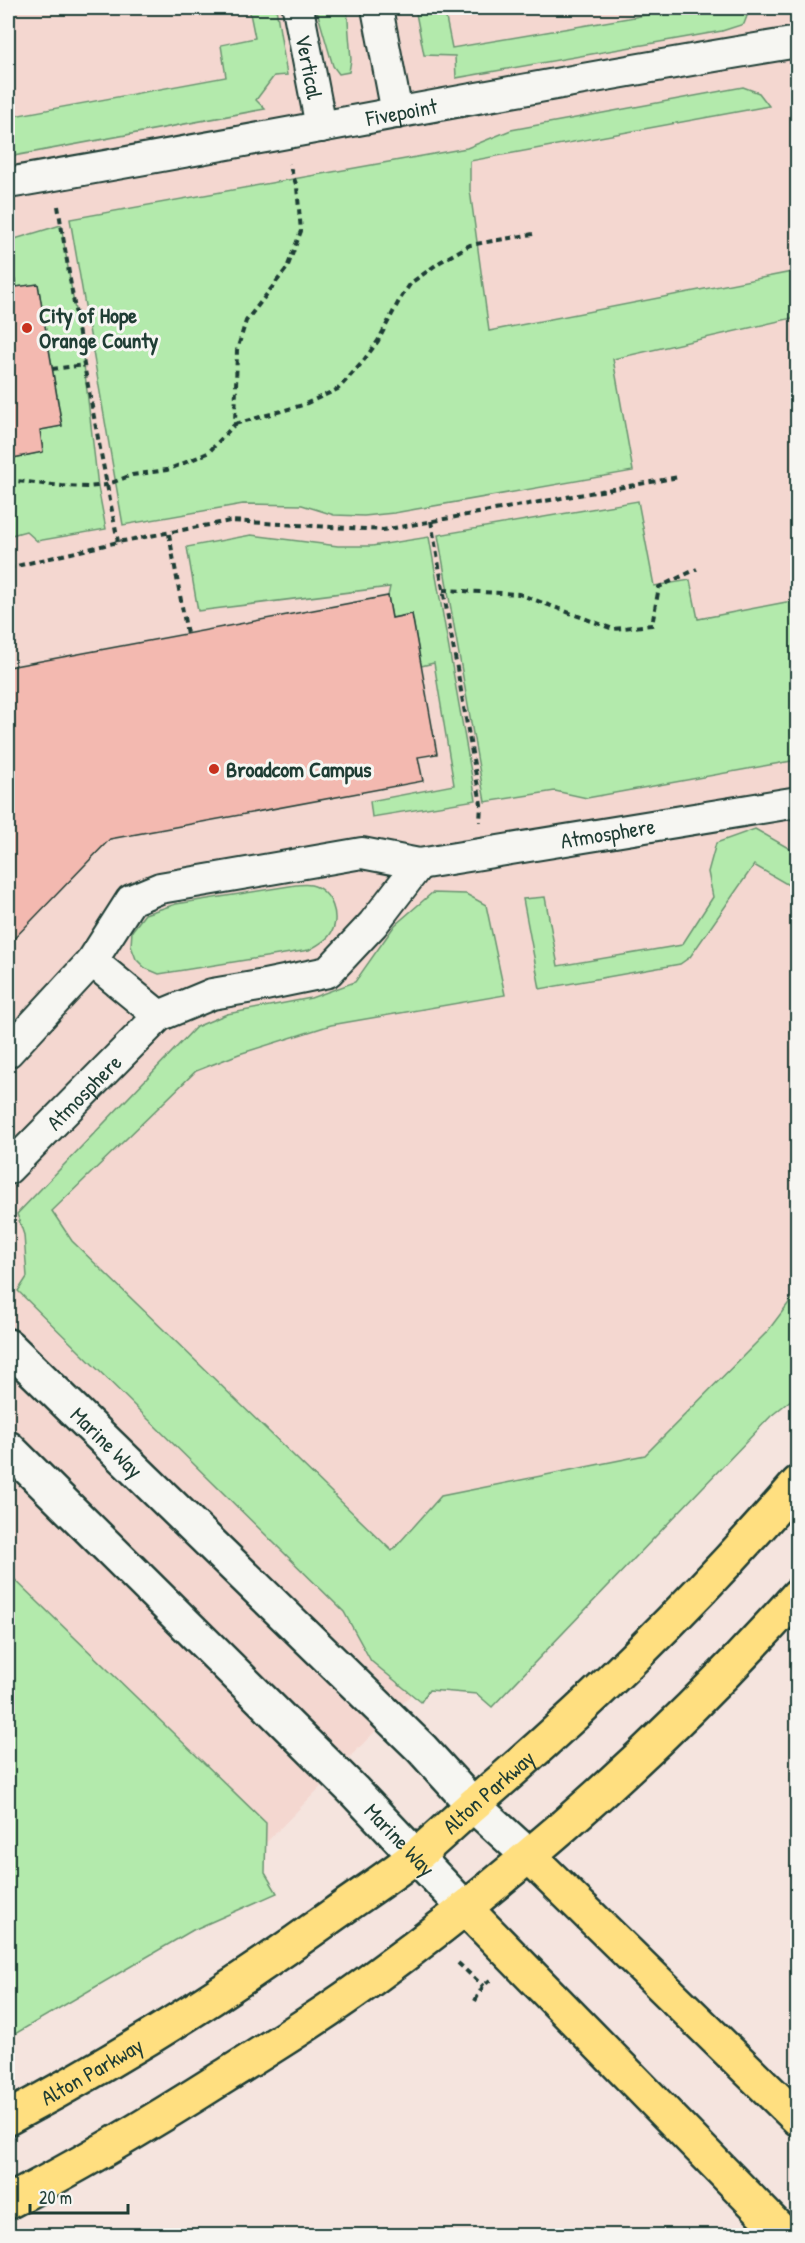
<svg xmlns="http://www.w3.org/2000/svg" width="805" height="2243" font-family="'Patrick Hand',sans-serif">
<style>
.built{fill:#f4d7d0}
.green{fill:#b3eaac;stroke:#699470;stroke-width:1.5}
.building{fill:#f3b9b0;stroke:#1f3d34;stroke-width:1.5}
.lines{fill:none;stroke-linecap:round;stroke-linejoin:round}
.minor-casing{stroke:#1f3d34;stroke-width:34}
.secondary-casing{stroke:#1f3d34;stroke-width:38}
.primary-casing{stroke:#1f3d34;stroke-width:38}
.path{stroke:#1f3d34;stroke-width:4;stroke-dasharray:6 4.5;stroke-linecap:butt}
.minor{stroke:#f6f6f2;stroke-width:30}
.secondary{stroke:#f6f6f2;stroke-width:33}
.primary{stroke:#ffdf80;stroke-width:33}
.poi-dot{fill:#c8321e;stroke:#f6f6f2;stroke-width:2}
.labels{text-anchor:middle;stroke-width:6;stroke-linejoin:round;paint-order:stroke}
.street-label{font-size:22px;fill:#1f3d34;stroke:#f6f6f2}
.poi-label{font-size:22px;font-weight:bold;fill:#1f3d34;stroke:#f6f6f2;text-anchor:start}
</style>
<rect width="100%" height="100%" fill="#f5e4de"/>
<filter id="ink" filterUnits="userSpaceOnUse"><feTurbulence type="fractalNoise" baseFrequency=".0167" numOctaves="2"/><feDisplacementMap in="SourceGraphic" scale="12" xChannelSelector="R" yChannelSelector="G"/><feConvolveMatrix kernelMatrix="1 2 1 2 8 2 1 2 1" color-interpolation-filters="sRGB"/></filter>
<g filter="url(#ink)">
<!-- built -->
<path class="built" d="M 8,8 L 797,8 L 797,1292 L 767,1332 L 246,1863 L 8,1998 Z"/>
<!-- green -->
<g class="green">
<path d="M 249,8 L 276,8 L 287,75 L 274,76 L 256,100 L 265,109 L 8,157 L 8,117 L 226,77 L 221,45 L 255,38 Z"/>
<path d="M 316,8 L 347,8 L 351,60 L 349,72 L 339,74 L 333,66 Z"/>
<path d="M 415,8 L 444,8 L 452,48 L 687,8 L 750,8 L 744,24 L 722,31 L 456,78 L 455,56 L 424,55 Z"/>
<path d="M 743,87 L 759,93 L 769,106 L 470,161 L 470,190 L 489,331 L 792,272 L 797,296 L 797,317 L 613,359 L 633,471 L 394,513 L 364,516 L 334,515 L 302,505 L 243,504 L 123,525 L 70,219 L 467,148 L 511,130 Z"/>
<path d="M 61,225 L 84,365 L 98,487 L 106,529 L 37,541 L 26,531 L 8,536 L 8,459 L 43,452 L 40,430 L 62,426 L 38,284 L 16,287 L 12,267 L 8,268 L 8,241 Z"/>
<path d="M 638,501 L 654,586 L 690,580 L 698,619 L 797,600 L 797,760 L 587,798 L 555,791 L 485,802 L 438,535 Z"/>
<path d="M 251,535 L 338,546 L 372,546 L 429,537 L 476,800 L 372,817 L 370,801 L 454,785 L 434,663 L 421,666 L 412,614 L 392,618 L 388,596 L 390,587 L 198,611 L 187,547 Z"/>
<path d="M 755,829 L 797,853 L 797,890 L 754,865 L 690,957 L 680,964 L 540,989 L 523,899 L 545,897 L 558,966 L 682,945 L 713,897 L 708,872 L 716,843 Z"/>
<path d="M 296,885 C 300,885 306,884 311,885 C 331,889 343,919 329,936 C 324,942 316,946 309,950 L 159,974 L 145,968 L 136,959 L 131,946 L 132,931 L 145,914 L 176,904 Z"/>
<path d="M 432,893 L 466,894 L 486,905 L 505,995 L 331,1025 L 239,1054 L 196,1071 L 52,1211 L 72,1241 L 392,1551 L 441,1496 L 645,1455 L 767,1332 L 797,1292 L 797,1395 L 771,1416 L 492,1707 L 477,1694 L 429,1690 L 421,1702 L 371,1661 L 344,1612 L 18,1291 L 27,1277 L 24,1235 L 17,1214 L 196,1027 L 227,1014 L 311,998 L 355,982 L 395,925 Z"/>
<path d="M 8,1573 L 266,1823 L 265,1873 L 277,1893 L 193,1930 L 8,2038 Z"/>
</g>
<!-- building -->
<g class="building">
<path d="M 12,267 L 16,287 L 38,284 L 62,426 L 40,430 L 43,452 L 8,459 L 8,268 Z"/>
<path d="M 388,596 L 392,618 L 412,614 L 437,754 L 418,757 L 423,781 L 110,839 L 8,945 L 8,668 L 9,667 Z"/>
</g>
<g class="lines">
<!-- minor casing -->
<g class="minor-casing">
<g id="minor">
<path id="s1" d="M 298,8 L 321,127"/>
<path d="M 377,8 L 397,113"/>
<path id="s2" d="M 8,183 C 271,138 533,85 798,42"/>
<path d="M 92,961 L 159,1016"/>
<path id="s3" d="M 8,1052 L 92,961 L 131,900 L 160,888 L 362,853 L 419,864 L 798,802"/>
<path id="s4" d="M 8,1169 L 159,1016 L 212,994 L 265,985 L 328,972 L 373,924 L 419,864"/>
</g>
</g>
<!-- secondary casing -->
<g class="secondary-casing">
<g id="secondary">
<path id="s5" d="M 8,1346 L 422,1749 L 473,1805 L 529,1856"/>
<path id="s6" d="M 8,1448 L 355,1792 L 465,1908"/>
</g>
</g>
<!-- primary casing -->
<g class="primary-casing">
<g id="primary">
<path d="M 529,1856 L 798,2119"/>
<path d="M 465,1908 L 786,2236"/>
<path id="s7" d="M 8,2118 C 121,2058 230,1990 333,1915 C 361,1895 390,1876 417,1855 C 436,1839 455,1821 474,1804 C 590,1705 698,1599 798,1483"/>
<path d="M 8,2202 C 83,2164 154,2121 225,2076 C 276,2044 328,2012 376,1976 C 529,1864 671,1736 798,1595"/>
</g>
</g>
<!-- path -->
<g class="path">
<path d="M 58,206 L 84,365 L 118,542"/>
<path d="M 52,369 L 84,365"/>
<path d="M 235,424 L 303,405 L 338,389 L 361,364 L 378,341 L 400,299 L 411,283 L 440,262 L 470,245 L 533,234"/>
<path d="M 8,480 L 62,486 L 88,487 L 106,485 L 132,475 L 167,470 L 208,453 L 235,424 L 237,350 L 246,321 L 287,268 L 301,231 L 297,187 L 289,164"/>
<path d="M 431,521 L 481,804 L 480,822"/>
<path d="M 169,534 L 187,634"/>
<path d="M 8,568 L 118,542 L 230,521 L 383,530 L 679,477"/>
<path d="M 443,590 L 519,594 L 613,629 L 652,625 L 659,587 L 697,569"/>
<path d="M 458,1963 L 483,1986"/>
<path d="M 475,2001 L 483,1986 L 490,1980"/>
</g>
<!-- minor -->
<use href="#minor" class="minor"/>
<!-- secondary -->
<use href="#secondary" class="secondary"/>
<!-- primary -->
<use href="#primary" class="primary"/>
</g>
</g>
<!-- markers -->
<g class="poi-dot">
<circle cx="27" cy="328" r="6"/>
<circle cx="214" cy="769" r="6"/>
</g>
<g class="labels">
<!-- street labels -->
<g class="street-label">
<text dy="8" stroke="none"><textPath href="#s1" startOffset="60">Vertical</textPath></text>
<text dy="8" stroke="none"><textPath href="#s2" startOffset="400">Fivepoint</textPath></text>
<text dy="8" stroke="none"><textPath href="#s3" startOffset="682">Atmosphere</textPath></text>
<text dy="8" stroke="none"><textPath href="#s4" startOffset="108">Atmosphere</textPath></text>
<text dy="8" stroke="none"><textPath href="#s5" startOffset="138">Marine Way</textPath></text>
<text dy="8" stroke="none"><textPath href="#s7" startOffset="582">Alton Parkway</textPath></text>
<text dy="8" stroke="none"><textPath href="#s6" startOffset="554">Marine Way</textPath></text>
<text dy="8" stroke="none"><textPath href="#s7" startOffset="96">Alton Parkway</textPath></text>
</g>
<!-- poi labels -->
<g class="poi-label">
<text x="39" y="323">City of Hope<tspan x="39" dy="25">Orange County</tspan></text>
<text x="226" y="777">Broadcom Campus</text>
</g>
</g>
<!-- margin -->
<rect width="805" height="2243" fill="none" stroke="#f6f6f2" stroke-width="30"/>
<rect x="15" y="15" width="775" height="2213" fill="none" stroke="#1f3d34" stroke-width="2" filter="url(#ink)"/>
<!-- scale -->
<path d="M30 2204v9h98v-9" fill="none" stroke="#1f3d34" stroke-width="3"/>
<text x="39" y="2204" font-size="18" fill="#1f3d34" stroke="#f6f6f2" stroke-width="4.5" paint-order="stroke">20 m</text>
</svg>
